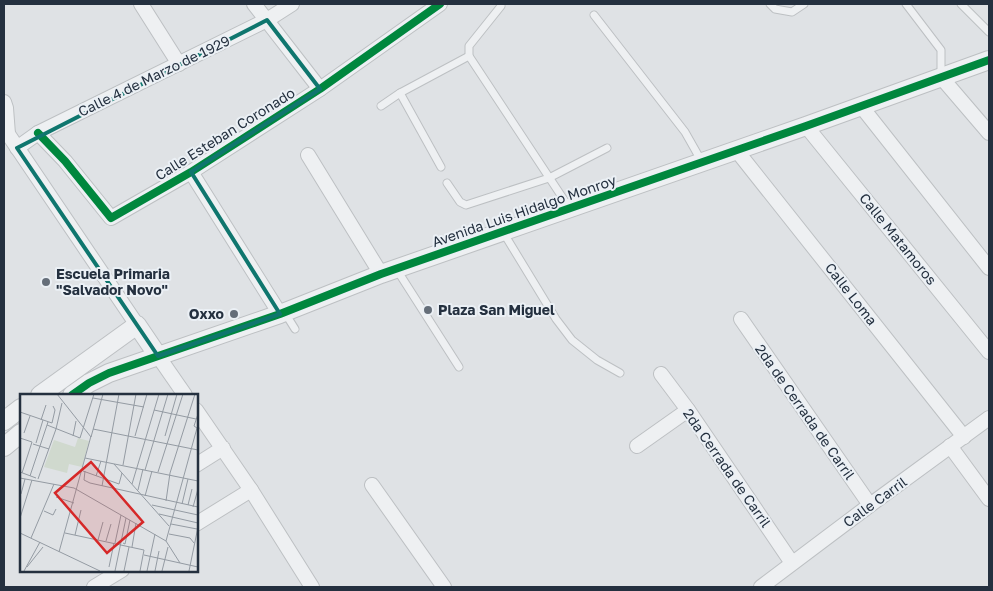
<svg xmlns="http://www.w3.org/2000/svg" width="993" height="591" font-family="'Golos Text',sans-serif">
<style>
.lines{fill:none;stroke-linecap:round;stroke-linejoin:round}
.service-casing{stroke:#bdc0c3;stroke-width:9}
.minor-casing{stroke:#bdc0c3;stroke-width:16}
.tertiary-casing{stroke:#bdc0c3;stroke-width:20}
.service{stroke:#eef0f2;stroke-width:7}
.minor{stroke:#eef0f2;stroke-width:14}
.tertiary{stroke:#eef0f2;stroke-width:18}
.cycleway-casing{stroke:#ebf0f5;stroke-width:11}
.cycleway{stroke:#00873e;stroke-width:8}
.marked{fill:none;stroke:#0f766e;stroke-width:4;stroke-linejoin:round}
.poi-dot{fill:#656e79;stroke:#ebf0f5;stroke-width:2}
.labels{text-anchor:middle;stroke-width:4;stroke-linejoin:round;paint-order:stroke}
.street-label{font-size:14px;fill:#24303f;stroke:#ebf0f5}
.poi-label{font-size:14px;font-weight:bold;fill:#24303f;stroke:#ebf0f5;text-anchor:start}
.inset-road{fill:none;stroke:#949ba3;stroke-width:1}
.view{fill:#d62828;fill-opacity:0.15;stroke:#d62828;stroke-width:2.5}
.inset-edge{fill:none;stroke:#24303f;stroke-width:2.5}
</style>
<rect width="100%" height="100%" fill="#dfe2e5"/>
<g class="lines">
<!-- service casing -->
<g class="service-casing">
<g id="service">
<path d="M 770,4 L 775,9 L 792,12 L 804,4"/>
<path d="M 906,4 L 941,50 L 941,76"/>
<path d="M 961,4 L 989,32"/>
<path d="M 501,6 L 469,46 L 469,56 L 570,209"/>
<path d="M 594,15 L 685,132 L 702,162"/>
<path d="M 400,93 L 441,167"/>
<path d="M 381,106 L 400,93 L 469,56"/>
<path d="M 447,183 L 460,202 L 466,205 L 549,178 L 607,148"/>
<path d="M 503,232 L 556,319 L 572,340 L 597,360 L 620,373"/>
<path d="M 397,270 L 459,367"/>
<path d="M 285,313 L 295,329"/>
</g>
</g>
<!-- minor casing -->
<g class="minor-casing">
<g id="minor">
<path d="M 141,4 L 179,64"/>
<path d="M 254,4 L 320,89"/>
<path d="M 941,77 L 989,133"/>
<path d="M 4,102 L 6,108 L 8,134"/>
<path d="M 861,106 L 989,268"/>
<path d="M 806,126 L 989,352"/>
<path d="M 4,131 L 8,134 L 137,325"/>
<path d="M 38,133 L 65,161 L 111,218 L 191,172 L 320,89 L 440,4"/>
<path d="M 17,148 L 38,133 L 267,20 L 292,4"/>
<path d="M 737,151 L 964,437"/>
<path d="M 308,155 L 381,274"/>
<path d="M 191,172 L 280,314"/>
<path d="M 741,319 L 870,505"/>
<path d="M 158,356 L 185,395"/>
<path d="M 661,374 L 688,410 L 792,563"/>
<path d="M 196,410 L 251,490 L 312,587"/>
<path d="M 637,446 L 688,410"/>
<path d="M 950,446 L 989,499"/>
<path d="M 196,465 L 223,448"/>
<path d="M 372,485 L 444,587"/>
<path d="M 196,524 L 251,490"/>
<path d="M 94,587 L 122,570"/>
<path d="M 761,587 L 870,505 L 989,418"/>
</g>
</g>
<!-- tertiary casing -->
<g class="tertiary-casing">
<g id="tertiary">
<path d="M 40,395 L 137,325 L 158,356"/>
<path d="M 72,395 L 89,383 L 109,373 L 280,314 L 381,274 L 806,126 L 989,60"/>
<path d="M 4,421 L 21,408"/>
<path d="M 4,447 L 21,433"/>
</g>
</g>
<!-- service -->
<use href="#service" class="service"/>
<!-- minor -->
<use href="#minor" class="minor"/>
<!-- tertiary -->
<use href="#tertiary" class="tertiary"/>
<!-- cycleway casing -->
<g class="cycleway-casing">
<g id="cycleway">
<path d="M 38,133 L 65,161 L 111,218 L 191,172 L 320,89 L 440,4"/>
<path d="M 72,395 L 89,383 L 109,373 L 280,314 L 381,274 L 806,126 L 989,60"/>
</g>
</g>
<!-- cycleway -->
<use href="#cycleway" class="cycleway"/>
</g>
<!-- marked area -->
<path class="marked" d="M 267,20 L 320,89 L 191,172 L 280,314 L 158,356 L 17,148 Z"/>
<!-- markers -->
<g class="poi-dot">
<circle cx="46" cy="282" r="5"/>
<circle cx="428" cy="310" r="5"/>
<circle cx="234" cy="314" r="5"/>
</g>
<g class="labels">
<!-- street labels -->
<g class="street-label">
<text transform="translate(154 76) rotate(-26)" y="5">Calle 4 de Marzo de 1929</text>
<text transform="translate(225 134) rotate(-32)" y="5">Calle Esteban Coronado</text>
<text transform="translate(524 211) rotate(-19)" y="5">Avenida Luis Hidalgo Monroy</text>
<text transform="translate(898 239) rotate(51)" y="5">Calle Matamoros</text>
<text transform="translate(851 294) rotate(52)" y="5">Calle Loma</text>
<text transform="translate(805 412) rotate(55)" y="5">2da de Cerrada de Carril</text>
<text transform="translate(727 468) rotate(55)" y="5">2da Cerrada de Carril</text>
<text transform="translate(875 502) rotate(-36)" y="5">Calle Carril</text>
</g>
<!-- poi labels -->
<g class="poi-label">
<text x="56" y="279">Escuela Primaria<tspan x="56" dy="16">"Salvador Novo"</tspan></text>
<text x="438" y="315">Plaza San Miguel</text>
<text x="224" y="319" text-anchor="end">Oxxo</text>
</g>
</g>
<!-- overview -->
<g transform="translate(20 394)">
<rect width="178" height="178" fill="#dfe2e5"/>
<path d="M 58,44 L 69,47 L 62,73 L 49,70 L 47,79 L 24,73 L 34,46 L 55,53 Z" fill="#d0d9ce"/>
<path class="inset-road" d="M 37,0 L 71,43M 73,4 L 124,13M 134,16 L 176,25M 0,18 L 32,29 L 35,16 L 33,12M 21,26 L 26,11M 27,31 L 60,44 L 74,0M 177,34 L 174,32 L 178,20M 73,35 L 178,56M 4,39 L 10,22M 53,42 L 56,27M 115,42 L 127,0M 145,42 L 157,0M 71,43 L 83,0M 0,44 L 12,48 L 2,79M 16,49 L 23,26M 13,50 L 29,55M 65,64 L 178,87M 94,70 L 149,132M 103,71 L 116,0M 125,76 L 148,0M 63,77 L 99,90 L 102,79M 65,77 L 64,86 L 70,89 L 178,113M 0,78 L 16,84M 138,78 L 163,0M 10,82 L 28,28M 76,82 L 81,67M 0,84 L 54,94 L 146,147M 18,85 L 36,35 L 42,9M 112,90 L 139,0M 82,92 L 99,0M 118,96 L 123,75M 1,100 L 5,85M 125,102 L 132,77M 36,103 L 54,109M 146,107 L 150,79 L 175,0M 162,110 L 168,85M 132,111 L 178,121M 168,111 L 172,95M 173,113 L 178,95M 24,117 L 33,121 L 36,115M 139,120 L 178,129M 0,124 L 12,86M 151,130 L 177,135M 0,139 L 80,177M 45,139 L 124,156 L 120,177M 149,140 L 170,144 L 174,149M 55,141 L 61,116M 11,144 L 34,90M 78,146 L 83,128M 86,147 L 91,130M 95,149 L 101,121M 103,149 L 105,150 L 110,126M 112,153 L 116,129M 39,158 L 71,42M 124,161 L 178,173M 160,169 L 146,147 L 177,34M 7,173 L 23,153M 89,173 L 94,149M 4,177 L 20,148M 95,177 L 106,124M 104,177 L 109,153M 127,177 L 135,140M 135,177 L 139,157M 142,177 L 148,153M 169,177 L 178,133"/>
<path class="view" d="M 71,68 L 123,128 L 87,159 L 35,99 Z"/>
<rect width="178" height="178" class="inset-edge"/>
</g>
<!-- border -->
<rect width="993" height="591" fill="none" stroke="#24303f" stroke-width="10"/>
</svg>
